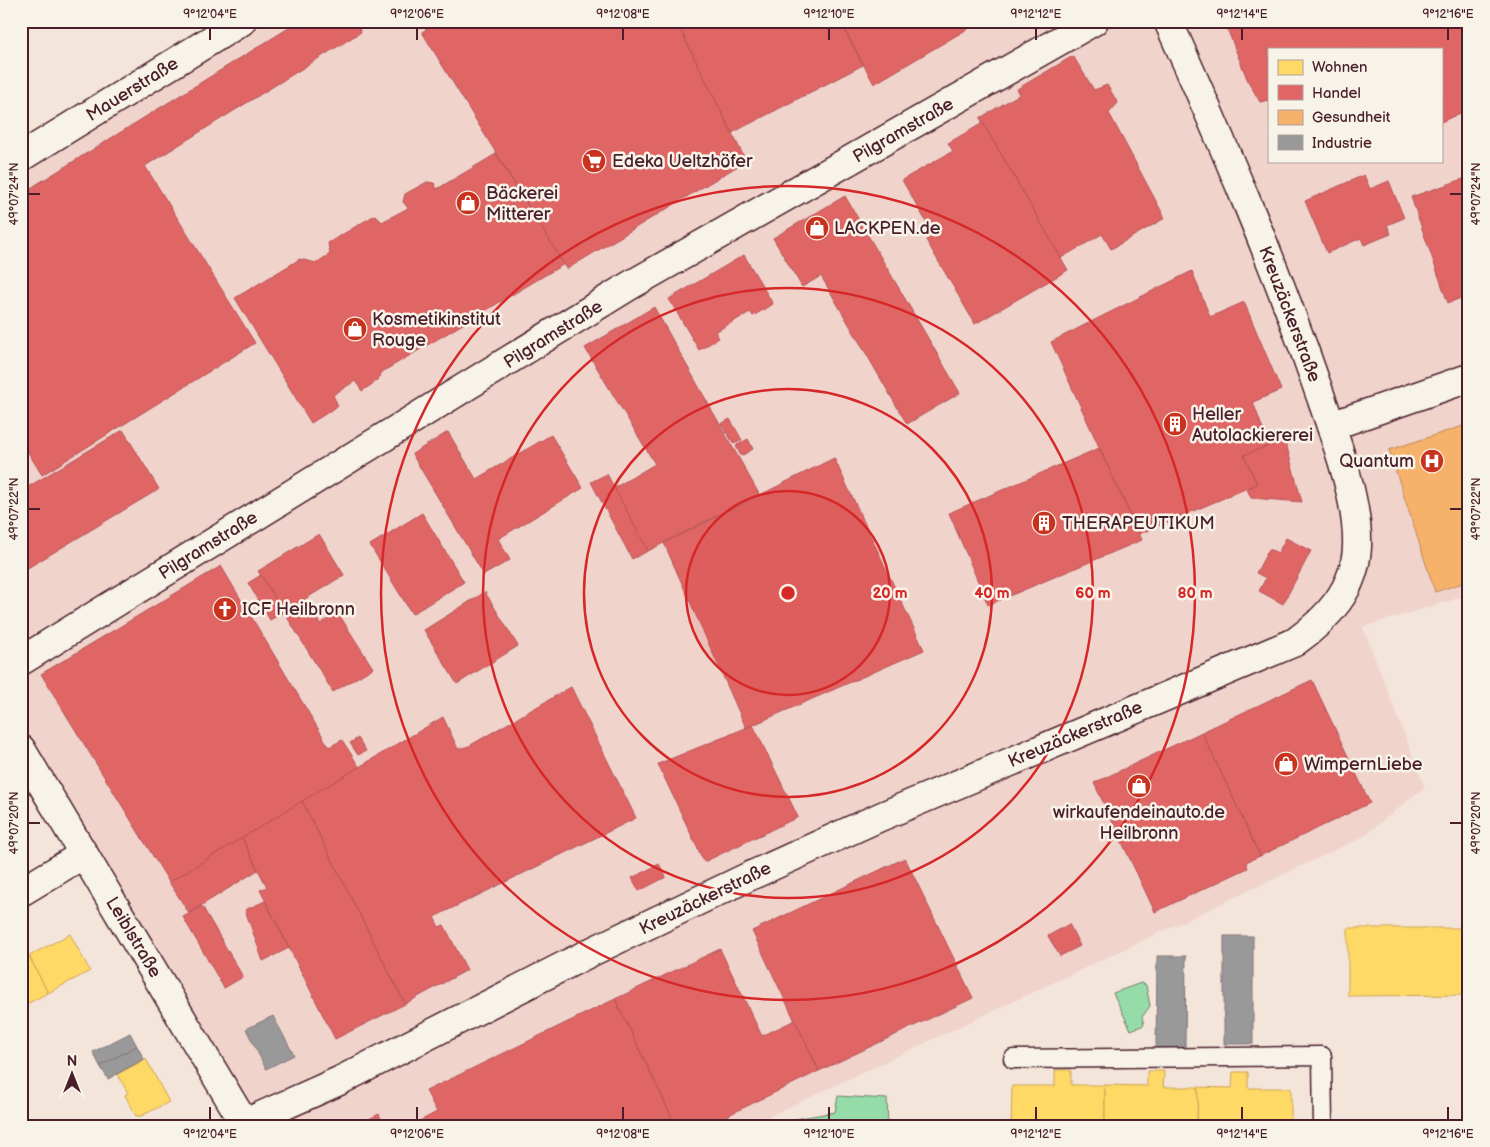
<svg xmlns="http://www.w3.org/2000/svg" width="1490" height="1147" font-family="'Balsamiq Sans',sans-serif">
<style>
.built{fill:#f0d4cc;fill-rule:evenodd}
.green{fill:#96dca9;stroke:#707e6a}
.homes{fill:#ffd966;stroke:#c9a154}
.shops{fill:#e06666;stroke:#b35154}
.health{fill:#f6b26b;stroke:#c28658}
.industry{fill:#999;stroke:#817478}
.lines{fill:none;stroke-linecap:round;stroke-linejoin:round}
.service-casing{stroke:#4a1f2b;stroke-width:21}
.minor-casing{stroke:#4a1f2b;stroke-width:31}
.service{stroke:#f7f3e8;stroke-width:18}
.minor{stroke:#f7f3e8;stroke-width:28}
.ticks{fill:none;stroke:#4a1f2b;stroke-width:2}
.ring{fill:none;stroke:#d62828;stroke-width:2.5}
.labels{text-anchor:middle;stroke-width:5;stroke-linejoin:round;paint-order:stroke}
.street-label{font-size:18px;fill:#4a1f2b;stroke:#f7f3e8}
.poi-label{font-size:18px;fill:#4a1f2b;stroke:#f7f3e8;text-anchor:start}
.centre{fill:#d62828;stroke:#f7f3e8;stroke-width:2.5}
.ring-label{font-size:15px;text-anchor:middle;font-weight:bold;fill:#d62828;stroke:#f7f3e8;stroke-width:5;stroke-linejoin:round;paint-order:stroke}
.neatline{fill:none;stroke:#4a1f2b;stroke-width:2}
.ticks-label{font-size:12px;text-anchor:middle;fill:#4a1f2b}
</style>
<rect width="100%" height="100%" fill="#f4e5db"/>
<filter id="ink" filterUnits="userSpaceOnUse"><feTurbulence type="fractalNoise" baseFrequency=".02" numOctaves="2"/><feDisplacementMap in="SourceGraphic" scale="10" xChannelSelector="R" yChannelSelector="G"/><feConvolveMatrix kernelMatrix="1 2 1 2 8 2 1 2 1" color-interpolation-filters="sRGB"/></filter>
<g filter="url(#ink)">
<!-- built -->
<path class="built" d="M 268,21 L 1469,21 L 1469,595 L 1363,627 L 1425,787 L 1361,838 L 749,1126 L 239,1126 L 21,782 L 21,168 ZM 1269,49 L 1441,49 L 1441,161 L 1269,161 Z"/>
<!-- green -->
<g class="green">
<path d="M 1141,983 L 1146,985 L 1150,1006 L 1142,1017 L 1144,1025 L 1131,1030 L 1113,993 Z"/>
<path d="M 838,1096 L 887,1099 L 888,1126 L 798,1126 L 795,1119 L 835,1112 Z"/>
</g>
<!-- homes -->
<g class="homes">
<path d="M 21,846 L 27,856 L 21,859 Z"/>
<path d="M 1348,928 L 1469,928 L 1469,995 L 1348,996 Z"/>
<path d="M 70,934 L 90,971 L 48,993 L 29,956 Z"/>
<path d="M 29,956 L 48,993 L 21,1007 L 21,960 Z"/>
<path d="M 146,1059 L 169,1102 L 141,1116 L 136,1116 L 125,1095 L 128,1093 L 117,1074 Z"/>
<path d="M 1055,1070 L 1071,1070 L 1071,1085 L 1105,1085 L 1105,1126 L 1011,1126 L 1012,1086 L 1055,1086 Z"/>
<path d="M 1147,1071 L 1164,1071 L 1163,1087 L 1198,1087 L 1197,1126 L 1105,1126 L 1105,1085 L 1147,1086 Z"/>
<path d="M 1233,1072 L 1248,1072 L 1248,1088 L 1291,1088 L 1291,1126 L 1197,1126 L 1198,1087 L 1232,1088 Z"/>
</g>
<!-- shops -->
<g class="shops">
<path d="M 300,21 L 354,21 L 361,32 L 145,166 L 255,343 L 42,475 L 21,441 L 21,194 Z"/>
<path d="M 439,21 L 676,21 L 746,161 L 567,269 L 422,32 Z"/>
<path d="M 676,21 L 840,21 L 863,65 L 732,133 Z"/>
<path d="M 840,21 L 981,21 L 874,84 Z"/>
<path d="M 1224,21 L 1469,21 L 1469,109 L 1441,122 L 1441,49 L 1269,49 L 1269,100 L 1260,102 L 1248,81 Z"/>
<path d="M 1073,56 L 1094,90 L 1107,85 L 1118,103 L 1109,113 L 1165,218 L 1111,249 L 1102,234 L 1061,258 L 980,118 L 1020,94 L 1017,89 Z"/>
<path d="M 1469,109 L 1469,121 L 1464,111 Z"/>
<path d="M 983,123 L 1068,270 L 975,324 L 926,240 L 934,235 L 902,180 L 953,151 L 948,143 Z"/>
<path d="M 496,154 L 564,264 L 382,372 L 377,381 L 362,391 L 355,381 L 333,395 L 338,406 L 311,423 L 235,298 L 300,259 L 316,263 L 330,254 L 328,243 L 375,215 L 382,222 L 408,208 L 403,202 L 405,194 L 427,182 L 434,183 L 437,189 Z"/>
<path d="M 1364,175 L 1370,189 L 1389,181 L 1404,218 L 1387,225 L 1391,234 L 1364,245 L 1361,238 L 1327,253 L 1305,201 Z"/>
<path d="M 1469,177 L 1469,295 L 1448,303 L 1411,197 Z"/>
<path d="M 845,196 L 960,393 L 907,424 L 821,276 L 802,287 L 773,238 Z"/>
<path d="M 744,255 L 773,304 L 753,316 L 750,312 L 715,332 L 719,338 L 699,350 L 669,299 Z"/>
<path d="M 1192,271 L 1210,317 L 1244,302 L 1281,390 L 1253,402 L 1269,446 L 1244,455 L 1257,484 L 1139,534 L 1051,342 Z"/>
<path d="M 654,307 L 759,494 L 648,551 L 614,488 L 655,464 L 585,348 Z"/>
<path d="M 730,419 L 742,440 L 734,444 L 721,424 Z"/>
<path d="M 123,430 L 159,489 L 21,572 L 21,491 Z"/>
<path d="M 448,432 L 476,479 L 551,435 L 583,488 L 498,539 L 510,560 L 484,575 L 412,454 Z"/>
<path d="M 748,439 L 753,449 L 741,456 L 736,446 Z"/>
<path d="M 1285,440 L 1302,502 L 1251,498 L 1247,489 L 1257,484 L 1244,455 Z"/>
<path d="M 1099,448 L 1142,540 L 988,605 L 949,513 Z"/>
<path d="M 834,458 L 924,650 L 746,728 L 664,543 Z"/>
<path d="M 607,474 L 648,551 L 632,559 L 591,482 Z"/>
<path d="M 422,513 L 464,582 L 412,614 L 370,545 Z"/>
<path d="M 319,534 L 344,575 L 284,612 L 258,571 Z"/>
<path d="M 1286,538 L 1311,551 L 1283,604 L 1259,591 L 1266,578 L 1256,573 L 1269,549 L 1278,553 Z"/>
<path d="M 221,566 L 329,747 L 342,740 L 360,768 L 169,882 L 41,674 Z"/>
<path d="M 261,575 L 284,612 L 270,620 L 248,583 Z"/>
<path d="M 485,592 L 518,646 L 457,684 L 424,630 Z"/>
<path d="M 305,600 L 320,624 L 338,613 L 373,668 L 333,692 L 284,612 Z"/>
<path d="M 1312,680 L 1370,803 L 1260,856 L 1202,732 Z"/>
<path d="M 571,687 L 636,818 L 434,917 L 439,927 L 444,925 L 467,970 L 405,1004 L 302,801 L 443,717 L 458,749 L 469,746 Z"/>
<path d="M 753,725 L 798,817 L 704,862 L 658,764 Z"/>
<path d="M 1202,732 L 1260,856 L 1246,862 L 1248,868 L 1155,912 L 1094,783 Z"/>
<path d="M 358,738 L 366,751 L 358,755 L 350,743 Z"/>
<path d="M 302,801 L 405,1004 L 335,1039 L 260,890 L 267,887 L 242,838 Z"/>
<path d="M 242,838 L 258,870 L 189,913 L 169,882 Z"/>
<path d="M 905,858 L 973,998 L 819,1071 L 752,931 Z"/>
<path d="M 659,864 L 666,877 L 639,891 L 632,878 Z"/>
<path d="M 265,901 L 289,948 L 263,961 L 245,910 Z"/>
<path d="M 202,906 L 243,977 L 224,988 L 183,917 Z"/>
<path d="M 1069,924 L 1080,946 L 1060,956 L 1048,936 Z"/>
<path d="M 720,949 L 762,1036 L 795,1020 L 819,1071 L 706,1126 L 676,1126 L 615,999 Z"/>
<path d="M 615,999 L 676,1126 L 410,1126 L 437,1112 L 426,1091 Z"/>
<path d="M 379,1114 L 384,1126 L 355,1126 Z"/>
</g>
<!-- health -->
<path class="health" d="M 1469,424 L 1469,581 L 1435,592 L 1389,450 Z"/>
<!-- industry -->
<g class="industry">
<rect x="1224" y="936" width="29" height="108"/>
<path d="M 1157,956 L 1186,956 L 1185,1051 L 1156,1051 Z"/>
<path d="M 273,1016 L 294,1055 L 266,1069 L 246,1029 Z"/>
<path d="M 130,1033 L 137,1046 L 100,1066 L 93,1052 Z"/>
<path d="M 137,1046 L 144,1059 L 108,1079 L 100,1066 Z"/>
</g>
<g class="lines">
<!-- service casing -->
<g class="service-casing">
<path id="service" d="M 1013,1059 L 1322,1056 L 1323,1126"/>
</g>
<!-- minor casing -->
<g class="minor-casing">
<g id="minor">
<path d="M 21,157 L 242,21"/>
<path d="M 1331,426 L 1469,378"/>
<path d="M 21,661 L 629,286 L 1094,21"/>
<path d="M 21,749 L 246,1126"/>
<path d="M 21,892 L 84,854"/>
<path d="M 245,1123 L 339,1081 L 591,952 L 750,876 L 880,817 L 1295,642 C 1327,619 1355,590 1357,547 C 1359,499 1333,432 1317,386 C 1274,262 1222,141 1168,21"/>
</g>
</g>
<!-- service -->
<use href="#service" class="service"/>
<!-- minor -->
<use href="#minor" class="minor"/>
</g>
</g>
<!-- ticks -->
<path class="ticks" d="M 210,28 L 210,40M 417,28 L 417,40M 623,28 L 623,40M 829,28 L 829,40M 1036,28 L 1036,40M 1242,28 L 1242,40M 1448,28 L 1448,40M 28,194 L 40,194M 1450,194 L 1462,194M 28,509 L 40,509M 1450,509 L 1462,509M 28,823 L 40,823M 1450,823 L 1462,823M 210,1107 L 210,1120M 417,1107 L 417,1120M 623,1107 L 623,1120M 829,1107 L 829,1120M 1036,1107 L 1036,1120M 1242,1107 L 1242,1120M 1448,1107 L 1448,1120"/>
<!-- distance rings -->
<circle cx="788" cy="593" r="102" fill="#d62828" fill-opacity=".12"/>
<g class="ring">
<circle cx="788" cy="593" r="102"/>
<circle cx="788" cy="593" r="204"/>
<circle cx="788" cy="593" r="305"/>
<circle cx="788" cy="593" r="407"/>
</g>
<!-- icons -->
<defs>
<g id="supermarket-disc" transform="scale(1.25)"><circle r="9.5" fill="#c8321e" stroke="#f7f3e8"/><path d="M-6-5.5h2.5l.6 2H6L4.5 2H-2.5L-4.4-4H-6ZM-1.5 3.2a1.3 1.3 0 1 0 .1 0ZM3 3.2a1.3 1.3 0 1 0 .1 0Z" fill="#fff"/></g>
<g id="shop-disc" transform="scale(1.25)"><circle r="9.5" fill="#c8321e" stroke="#f7f3e8"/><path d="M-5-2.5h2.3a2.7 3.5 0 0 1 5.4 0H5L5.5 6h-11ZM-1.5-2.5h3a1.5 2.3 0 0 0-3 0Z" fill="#fff"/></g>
<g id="building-disc" transform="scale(1.25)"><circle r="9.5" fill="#c8321e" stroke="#f7f3e8"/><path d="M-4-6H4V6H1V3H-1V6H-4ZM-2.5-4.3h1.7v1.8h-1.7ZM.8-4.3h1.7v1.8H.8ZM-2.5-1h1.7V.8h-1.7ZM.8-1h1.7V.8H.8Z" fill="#fff"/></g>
<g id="hospital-disc" transform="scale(1.25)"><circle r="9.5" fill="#c8321e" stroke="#f7f3e8"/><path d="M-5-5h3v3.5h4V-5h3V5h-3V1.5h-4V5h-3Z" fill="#fff"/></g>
<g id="church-disc" transform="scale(1.25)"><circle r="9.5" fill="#c8321e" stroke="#f7f3e8"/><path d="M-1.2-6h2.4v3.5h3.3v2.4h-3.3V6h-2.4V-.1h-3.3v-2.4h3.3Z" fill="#fff"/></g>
</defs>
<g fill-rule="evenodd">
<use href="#supermarket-disc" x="594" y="161"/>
<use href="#shop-disc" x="468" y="203"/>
<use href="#shop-disc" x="817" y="228"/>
<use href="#shop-disc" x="355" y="329"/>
<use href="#building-disc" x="1175" y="424"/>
<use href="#hospital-disc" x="1432" y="461"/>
<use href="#building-disc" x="1044" y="523"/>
<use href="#church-disc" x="225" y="609"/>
<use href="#shop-disc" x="1286" y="764"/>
<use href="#shop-disc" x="1139" y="786"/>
</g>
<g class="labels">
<!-- street labels -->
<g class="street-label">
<text transform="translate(132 89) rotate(-32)" y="6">Mauerstraße</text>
<text transform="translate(903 130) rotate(-30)" y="6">Pilgramstraße</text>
<text transform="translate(1290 314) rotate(69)" y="6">Kreuzäckerstraße</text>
<text transform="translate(553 334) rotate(-32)" y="6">Pilgramstraße</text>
<text transform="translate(208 545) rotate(-32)" y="6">Pilgramstraße</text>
<text transform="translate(1075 734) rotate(-23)" y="6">Kreuzäckerstraße</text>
<text transform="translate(705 898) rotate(-26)" y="6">Kreuzäckerstraße</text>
<text transform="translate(134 937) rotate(59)" y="6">Leiblstraße</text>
</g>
<!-- poi labels -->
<g class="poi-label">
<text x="612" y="167">Edeka Ueltzhöfer</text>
<text x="486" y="199">Bäckerei<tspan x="486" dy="21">Mitterer</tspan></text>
<text x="834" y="234">LACKPEN.de</text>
<text x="372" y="325">Kosmetikinstitut<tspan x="372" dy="21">Rouge</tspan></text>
<text x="1192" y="420">Heller<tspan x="1192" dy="21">Autolackiererei</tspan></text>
<text x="1414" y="467" text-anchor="end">Quantum</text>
<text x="1062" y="529">THERAPEUTIKUM</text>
<text x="242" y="615">ICF Heilbronn</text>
<text x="1304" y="770">WimpernLiebe</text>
<text x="1139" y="818" text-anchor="middle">wirkaufendeinauto.de<tspan x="1139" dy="21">Heilbronn</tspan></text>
</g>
</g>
<circle cx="788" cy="593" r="8" class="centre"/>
<g class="ring-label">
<text x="890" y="598">20 m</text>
<text x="992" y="598">40 m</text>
<text x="1093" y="598">60 m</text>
<text x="1195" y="598">80 m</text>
</g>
<!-- margin -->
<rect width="1490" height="1147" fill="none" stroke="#f7f3e8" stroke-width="55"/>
<!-- legend -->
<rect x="1268" y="48" width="175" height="115" fill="#f7f3e8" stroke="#b29e9c"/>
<rect x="1278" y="60" width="25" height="15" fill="#ffd966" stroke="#b29e9c"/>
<text x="1312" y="72" font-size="15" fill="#4a1f2b">Wohnen</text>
<rect x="1278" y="85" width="25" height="15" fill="#e06666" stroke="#b29e9c"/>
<text x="1312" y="98" font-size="15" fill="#4a1f2b">Handel</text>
<rect x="1278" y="110" width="25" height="15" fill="#f6b26b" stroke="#b29e9c"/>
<text x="1312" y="122" font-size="15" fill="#4a1f2b">Gesundheit</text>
<rect x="1278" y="135" width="25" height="15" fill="#999999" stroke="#b29e9c"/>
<text x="1312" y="148" font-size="15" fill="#4a1f2b">Industrie</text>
<!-- north arrow -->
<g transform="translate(72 1074)" stroke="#f7f3e8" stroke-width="4" paint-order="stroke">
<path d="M0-4L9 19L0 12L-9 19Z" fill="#4a1f2b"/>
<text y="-8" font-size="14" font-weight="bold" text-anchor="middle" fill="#4a1f2b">N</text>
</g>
<rect x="28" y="28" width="1434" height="1092" class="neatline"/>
<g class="ticks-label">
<text x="210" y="18">9°12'04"E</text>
<text x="417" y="18">9°12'06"E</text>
<text x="623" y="18">9°12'08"E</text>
<text x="829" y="18">9°12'10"E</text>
<text x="1036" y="18">9°12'12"E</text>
<text x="1242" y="18">9°12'14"E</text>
<text x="1448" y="18">9°12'16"E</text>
<text transform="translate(14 194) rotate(-90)" y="4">49°07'24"N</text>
<text transform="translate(1476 194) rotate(-90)" y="4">49°07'24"N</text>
<text transform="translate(14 509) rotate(-90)" y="4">49°07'22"N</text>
<text transform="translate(1476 509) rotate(-90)" y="4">49°07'22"N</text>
<text transform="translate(14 823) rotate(-90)" y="4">49°07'20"N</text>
<text transform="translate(1476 823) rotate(-90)" y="4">49°07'20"N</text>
<text x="210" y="1138">9°12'04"E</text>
<text x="417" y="1138">9°12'06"E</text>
<text x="623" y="1138">9°12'08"E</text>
<text x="829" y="1138">9°12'10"E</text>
<text x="1036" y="1138">9°12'12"E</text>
<text x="1242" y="1138">9°12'14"E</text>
<text x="1448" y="1138">9°12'16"E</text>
</g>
</svg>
